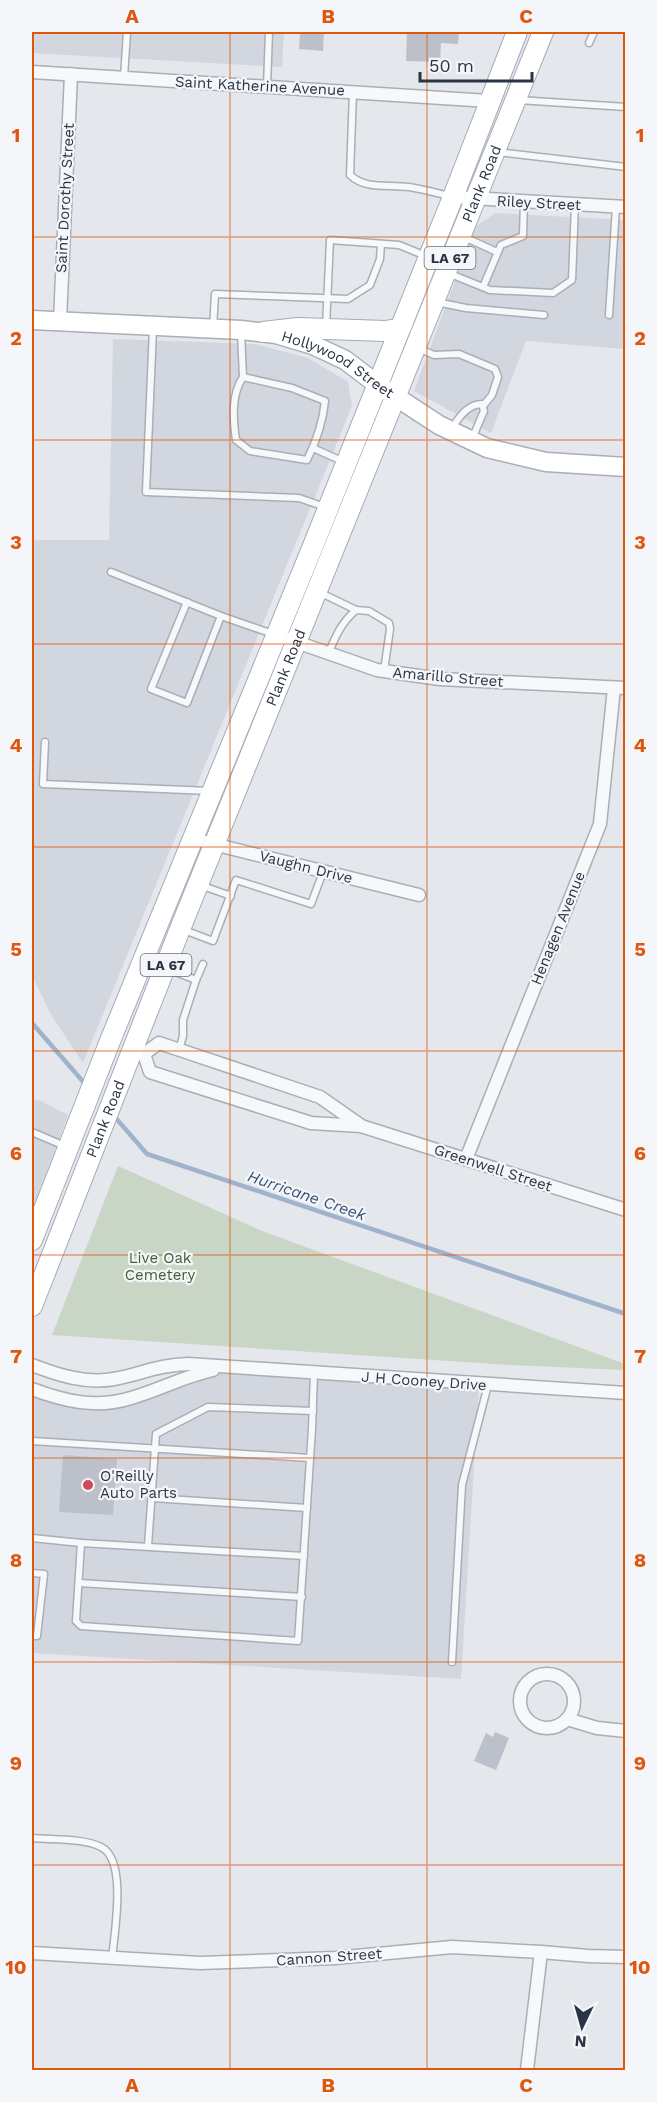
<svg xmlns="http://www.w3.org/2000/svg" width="657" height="2102" font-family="'Work Sans',sans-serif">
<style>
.built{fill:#d2d6de}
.green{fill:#c9d6c5}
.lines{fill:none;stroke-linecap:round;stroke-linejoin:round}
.stream{stroke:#9fb4cc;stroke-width:4.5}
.building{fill:#bbc0ca}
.lane-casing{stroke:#a9aeb7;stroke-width:9}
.street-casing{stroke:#a9aeb7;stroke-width:15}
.secondary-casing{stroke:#a9aeb7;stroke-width:21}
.primary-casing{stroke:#a3abb8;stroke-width:22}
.lane{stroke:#f7f8fa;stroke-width:6}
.street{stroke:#f7f8fa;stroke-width:12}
.secondary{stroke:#fff;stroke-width:18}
.primary{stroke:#fff;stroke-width:20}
.grid{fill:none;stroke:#df570f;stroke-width:1.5;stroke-opacity:0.55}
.poi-dot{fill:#d1495b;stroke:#f4f6f9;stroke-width:2}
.labels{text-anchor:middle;stroke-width:4.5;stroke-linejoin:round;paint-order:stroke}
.shield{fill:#f4f6f9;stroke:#676e7b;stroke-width:1.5}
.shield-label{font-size:14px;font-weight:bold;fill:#2b3445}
.street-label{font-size:15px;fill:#2b3445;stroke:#f4f6f9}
.park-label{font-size:15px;fill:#3f6138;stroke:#f4f6f9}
.poi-label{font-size:15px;fill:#2b3445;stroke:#f4f6f9;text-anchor:start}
.water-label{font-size:16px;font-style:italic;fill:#34527a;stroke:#f4f6f9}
.neatline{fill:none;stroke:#df570f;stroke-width:2}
.grid-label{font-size:20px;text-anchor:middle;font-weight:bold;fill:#df570f}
</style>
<rect width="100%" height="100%" fill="#e4e7ec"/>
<!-- built -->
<g class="built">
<path d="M 32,32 L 284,32 L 282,67 L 32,53 Z"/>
<path d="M 496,213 L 625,220 L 625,349 L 526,341 L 491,433 L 414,391 L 475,227 Z"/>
<path d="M 113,339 L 255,344 L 308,358 L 348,382 L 352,406 L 83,1063 L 50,1013 L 32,975 L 32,540 L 109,540 Z"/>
<path d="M 32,1100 L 39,1100 L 68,1115 L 32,1211 Z"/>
<path d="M 223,1368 L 479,1385 L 461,1679 L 32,1653 L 32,1388 L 71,1402 L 117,1402 Z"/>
</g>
<!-- green -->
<path class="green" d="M 118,1166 L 262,1231 L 625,1364 L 625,1370 L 510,1365 L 52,1335 Z"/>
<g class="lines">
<!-- stream -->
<g class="stream">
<path d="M 32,1023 L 86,1085"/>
<path d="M 114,1116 L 147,1154 L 626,1314"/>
</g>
</g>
<!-- building -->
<g class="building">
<path d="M 300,32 L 324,32 L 323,51 L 299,49 Z"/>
<path d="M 407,32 L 459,32 L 458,44 L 441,43 L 440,62 L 406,61 Z"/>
<path d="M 63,1455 L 117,1459 L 113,1515 L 59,1512 Z"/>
<path d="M 495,1732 L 509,1738 L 496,1770 L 474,1761 L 486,1733 L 493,1737 Z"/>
</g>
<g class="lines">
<!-- lane casing -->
<g class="lane-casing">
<g id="lane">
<path d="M 589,43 L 594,32"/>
<path d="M 124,77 L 127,32"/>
<path d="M 267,86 L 269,32"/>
<path d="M 353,92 L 350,175 C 366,190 388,184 409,187 C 422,189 437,193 450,196"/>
<path d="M 518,100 L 626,107"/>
<path d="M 498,152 L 626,167"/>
<path d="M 462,236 L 497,252"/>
<path d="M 448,273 L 490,290 L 553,293 L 572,280 L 575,205"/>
<path d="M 483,287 L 501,245 L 523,236 L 524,202"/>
<path d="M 436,302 L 466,308 L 544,315"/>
<path d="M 609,315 L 616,207"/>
<path d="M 326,327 L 330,240 L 399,245 L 426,256"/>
<path d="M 213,328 L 215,294 L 348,299 L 370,285 L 380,259 L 381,244"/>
<path d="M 153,329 L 146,492 L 299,498 L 325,507"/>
<path d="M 241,333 L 243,377 L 292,388 L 325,401 C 323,421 316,442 307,460 L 250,451 L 236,440 C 233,419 231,395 243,377"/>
<path d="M 418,348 L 434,355 L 459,354 L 495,369 L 498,377 L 492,395 L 483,406"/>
<path d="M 451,429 C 459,418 467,404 482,404 L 484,411 L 472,439"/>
<path d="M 313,448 L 342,461"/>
<path d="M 111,572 L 221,616 L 273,634"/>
<path d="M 319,592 L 356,610"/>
<path d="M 187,602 L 151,689 L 187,703 L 221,616"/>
<path d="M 329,652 C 336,635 342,622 356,610 L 369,611 L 389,623 L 390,629 L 384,671"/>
<path d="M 45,742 L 43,784 L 210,791"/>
<path d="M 200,885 L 231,896"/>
<path d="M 184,930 L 213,941 L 236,880 L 311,904 L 323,872"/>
<path d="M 168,969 L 196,980 L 183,1020 L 183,1036 L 179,1050"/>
<path d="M 196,980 L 203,964"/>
<path d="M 32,1132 L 67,1147"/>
<path d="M 32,1441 L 310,1458"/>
<path d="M 152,1498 L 307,1508"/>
<path d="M 32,1538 L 81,1543 L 76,1621 L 81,1626 L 298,1641 L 312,1429 L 314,1373"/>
<path d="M 81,1543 L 304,1556"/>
<path d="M 148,1546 L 156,1434 L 208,1407 L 313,1411"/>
<path d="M 32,1573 L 44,1574 L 37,1636 L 32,1636"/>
<path d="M 79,1583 L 302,1597"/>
<path d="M 452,1662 L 462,1485 L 488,1385"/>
<path d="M 32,1838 C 52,1840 83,1838 101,1847 C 128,1860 114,1934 112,1959"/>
</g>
</g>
<!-- street casing -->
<g class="street-casing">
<g id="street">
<path d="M 32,72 L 489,101"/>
<path d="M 453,197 L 626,207"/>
<path d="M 60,321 L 71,74"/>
<path d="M 276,635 L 377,670 L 440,679 L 626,688"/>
<path d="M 193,839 L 419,895"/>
<path d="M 144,1054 L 150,1072 L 311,1123 L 361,1126 L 626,1210"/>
<path d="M 144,1054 L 159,1043 L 320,1097 L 360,1125"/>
<path d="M 466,1159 L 600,824 L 614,688"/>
<path d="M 32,1365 C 58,1375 85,1384 114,1379 C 141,1374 158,1365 188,1364 L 626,1393"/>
<path d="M 32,1389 C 64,1401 96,1409 131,1398 C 159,1390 185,1376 213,1370"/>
<circle cx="547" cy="1701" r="27"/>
<path d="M 567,1719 L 597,1728 L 626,1731"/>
<path d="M 32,1953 L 200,1963 L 335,1958 L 452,1947 L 541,1952 L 588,1956 L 626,1957"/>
<path d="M 527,2070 L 541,1952"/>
</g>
</g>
<!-- secondary casing -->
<g class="secondary-casing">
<g id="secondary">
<path id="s1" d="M 32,320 L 241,330 L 276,334 L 313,345 L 345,360 L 378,385 L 439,425 L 487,448 L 546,462 L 626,467"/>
</g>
</g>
<!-- primary casing -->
<g class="primary-casing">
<g id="primary">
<path d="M 263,332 L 298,328 L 385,331 L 397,329 L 402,325"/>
<path d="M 32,1240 L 110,1041 L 313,546 L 453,197 L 517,32"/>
<path id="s2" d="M 32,1306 L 180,929 L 543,32"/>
</g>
</g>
<!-- lane -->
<use href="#lane" class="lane"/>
<!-- street -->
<use href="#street" class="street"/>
<!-- secondary -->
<use href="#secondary" class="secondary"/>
<!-- primary -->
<use href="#primary" class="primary"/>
</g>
<!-- grid -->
<path class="grid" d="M 230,32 L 230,2070M 427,32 L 427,2070M 32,237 L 626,237M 32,440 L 626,440M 32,644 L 626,644M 32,847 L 626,847M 32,1051 L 626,1051M 32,1255 L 626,1255M 32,1458 L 626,1458M 32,1662 L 626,1662M 32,1865 L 626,1865"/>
<!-- markers -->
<circle class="poi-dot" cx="88" cy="1485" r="6"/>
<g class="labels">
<!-- shield labels -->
<g class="shield">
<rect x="424.5" y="247" width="51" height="22" rx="4.5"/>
<rect x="140.5" y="954" width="51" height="22" rx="4.5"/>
</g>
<g class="shield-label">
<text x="450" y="263">LA 67</text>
<text x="166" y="970">LA 67</text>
</g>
<!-- street labels -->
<g class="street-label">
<text transform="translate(260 86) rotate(3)" y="5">Saint Katherine Avenue</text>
<text dy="5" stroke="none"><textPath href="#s2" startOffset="1209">Plank Road</textPath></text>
<text transform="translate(65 198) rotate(-87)" y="5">Saint Dorothy Street</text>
<text transform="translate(539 203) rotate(3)" y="5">Riley Street</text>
<text dy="5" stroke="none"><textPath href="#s1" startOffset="314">Hollywood Street</textPath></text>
<text dy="5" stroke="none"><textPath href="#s2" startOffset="687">Plank Road</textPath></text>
<text transform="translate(448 677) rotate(5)" y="5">Amarillo Street</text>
<text transform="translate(306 867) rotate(14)" y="5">Vaughn Drive</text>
<text transform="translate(558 928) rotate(-68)" y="5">Henagen Avenue</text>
<text dy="5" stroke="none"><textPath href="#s2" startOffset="201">Plank Road</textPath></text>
<text transform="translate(493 1168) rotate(18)" y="5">Greenwell Street</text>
<text transform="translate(424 1381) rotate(4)" y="5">J H Cooney Drive</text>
<text transform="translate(329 1957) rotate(-4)" y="5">Cannon Street</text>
</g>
<!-- park labels -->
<g class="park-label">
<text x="160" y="1263">Live Oak<tspan x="160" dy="17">Cemetery</tspan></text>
</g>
<!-- poi labels -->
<g class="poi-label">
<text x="100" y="1481">O'Reilly<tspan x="100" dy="17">Auto Parts</tspan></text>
</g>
<!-- water labels -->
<g class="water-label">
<text transform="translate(307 1195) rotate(19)" y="6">Hurricane Creek</text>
</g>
</g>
<!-- border -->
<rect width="657" height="2102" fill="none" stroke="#f4f6f9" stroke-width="66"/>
<!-- north arrow -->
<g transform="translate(582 2027) rotate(185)" stroke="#f4f6f9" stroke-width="4.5" paint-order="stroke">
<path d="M0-4.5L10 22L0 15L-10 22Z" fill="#2b3445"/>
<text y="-9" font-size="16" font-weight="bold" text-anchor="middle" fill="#2b3445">N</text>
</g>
<!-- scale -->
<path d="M420 72v9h112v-9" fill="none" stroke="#2b3445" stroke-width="3"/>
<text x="429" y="72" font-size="18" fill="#2b3445" stroke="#f4f6f9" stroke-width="4.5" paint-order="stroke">50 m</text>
<rect x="33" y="33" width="591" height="2036" class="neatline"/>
<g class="grid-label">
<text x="132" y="23">A</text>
<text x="328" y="23">B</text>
<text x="526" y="23">C</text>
<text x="16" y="142">1</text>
<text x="640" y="142">1</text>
<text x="16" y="345">2</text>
<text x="640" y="345">2</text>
<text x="16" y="549">3</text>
<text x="640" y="549">3</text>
<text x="16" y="752">4</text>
<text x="640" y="752">4</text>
<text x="16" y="956">5</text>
<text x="640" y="956">5</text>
<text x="16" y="1160">6</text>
<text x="640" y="1160">6</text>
<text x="16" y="1363">7</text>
<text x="640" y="1363">7</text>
<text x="16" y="1567">8</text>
<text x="640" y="1567">8</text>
<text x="16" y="1770">9</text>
<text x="640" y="1770">9</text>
<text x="16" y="1974">10</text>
<text x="640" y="1974">10</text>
<text x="132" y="2092">A</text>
<text x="328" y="2092">B</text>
<text x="526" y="2092">C</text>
</g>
</svg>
